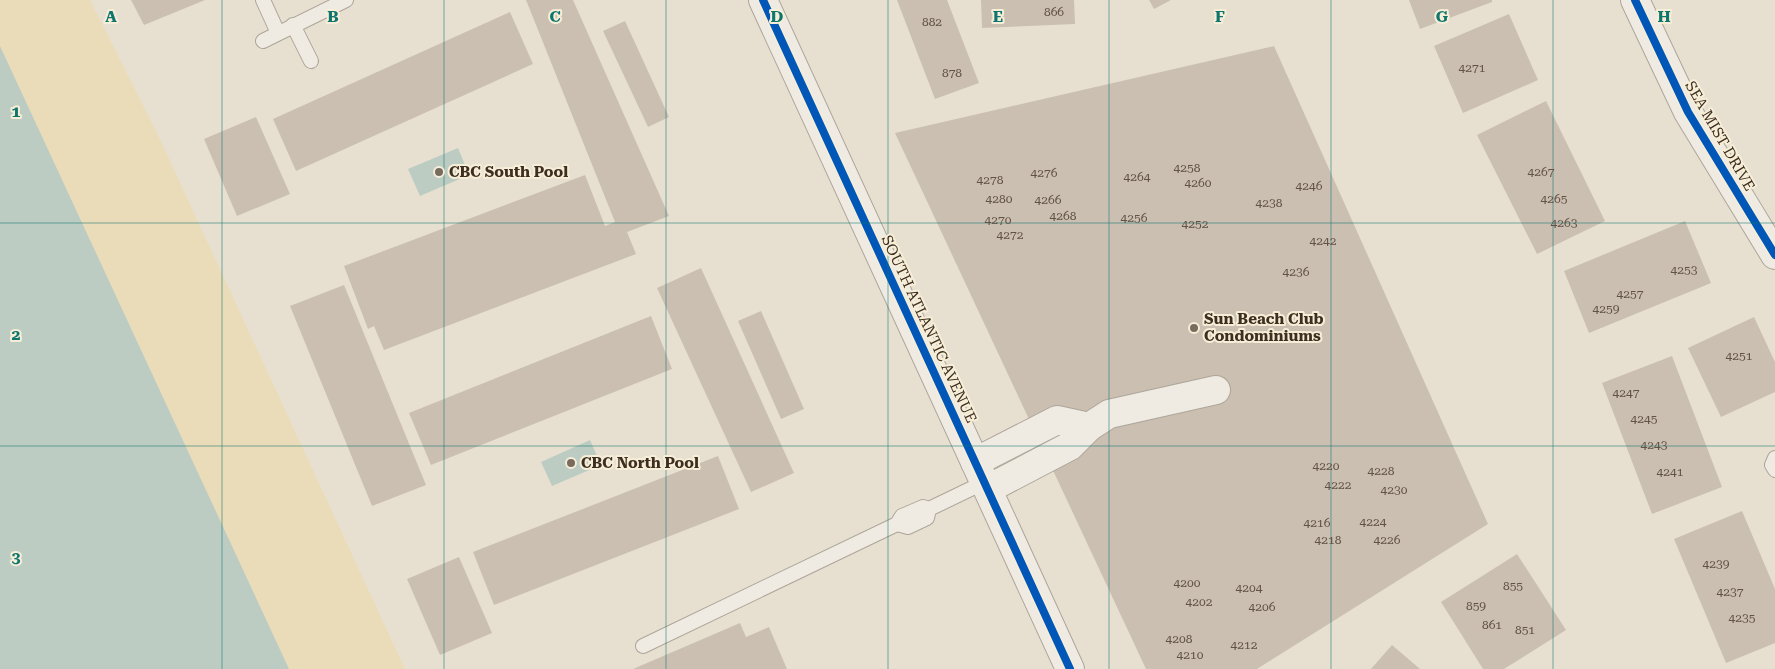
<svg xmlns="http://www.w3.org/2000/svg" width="1775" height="669" font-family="'Roboto Serif',serif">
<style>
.sand{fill:#eadcb9}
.water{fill:#bcccc2}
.building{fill:#cbbfb2}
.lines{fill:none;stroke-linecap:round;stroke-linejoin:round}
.service-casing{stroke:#ada599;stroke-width:16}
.minor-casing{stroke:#ada599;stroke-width:30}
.tertiary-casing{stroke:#ada599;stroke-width:30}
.service{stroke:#efebe3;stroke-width:14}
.minor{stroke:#efebe3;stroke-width:28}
.tertiary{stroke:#efebe3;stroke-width:28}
.cycleway-casing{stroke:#f7eed8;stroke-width:11}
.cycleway{stroke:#0057b8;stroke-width:8}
.grid{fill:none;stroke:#0f766e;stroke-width:1;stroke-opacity:0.55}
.poi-dot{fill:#786c5e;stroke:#f7eed8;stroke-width:2}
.labels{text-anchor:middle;stroke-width:4;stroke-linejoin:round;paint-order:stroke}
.number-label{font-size:12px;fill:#605244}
.street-label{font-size:15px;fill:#3d2e20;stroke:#f7eed8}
.poi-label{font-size:15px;font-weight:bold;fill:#3d2e20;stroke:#f7eed8;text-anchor:start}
.grid-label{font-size:16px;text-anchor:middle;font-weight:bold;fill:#0f766e;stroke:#f7eed8;stroke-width:4;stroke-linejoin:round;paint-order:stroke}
</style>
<rect width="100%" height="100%" fill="#e7e0d1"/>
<!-- sand -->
<path class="sand" d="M 0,0 L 90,0 L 157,133 L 405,669 L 0,669 Z"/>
<!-- water -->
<g class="water">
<path d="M 0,46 L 289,669 L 0,669 Z"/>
<path d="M 458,148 L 469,175 L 420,196 L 408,169 Z"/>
<path d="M 590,440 L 601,465 L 552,486 L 541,462 Z"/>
</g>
<!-- building -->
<g class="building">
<path d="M 131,0 L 205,0 L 144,25 Z"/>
<path d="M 526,0 L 573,0 L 669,216 L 627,232 L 636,254 L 384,350 L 374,326 L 368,329 L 344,266 L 585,175 L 605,226 L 615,222 Z"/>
<path d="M 897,0 L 947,0 L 979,83 L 935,99 Z"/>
<path d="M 981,0 L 1074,0 L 1075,24 L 982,28 Z"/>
<path d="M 1149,0 L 1171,0 L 1154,9 Z"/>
<path d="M 1409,0 L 1492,0 L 1492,2 L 1420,29 Z"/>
<path d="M 510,12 L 533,64 L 296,171 L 273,119 Z"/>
<path d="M 1509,14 L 1538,80 L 1463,113 L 1434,46 Z"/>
<path d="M 625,21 L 669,117 L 648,127 L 603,31 Z"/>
<path d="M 1274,46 L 1488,524 L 1257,669 L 1146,669 L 895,133 Z"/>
<path d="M 1546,101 L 1605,221 L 1537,254 L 1477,135 Z"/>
<path d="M 256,117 L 290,194 L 237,216 L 204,139 Z"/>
<path d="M 1685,221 L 1711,283 L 1589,333 L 1564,271 Z"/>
<path d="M 701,268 L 794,473 L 751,492 L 657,288 Z"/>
<path d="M 344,285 L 426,485 L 372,506 L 290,306 Z"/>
<path d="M 761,311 L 804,409 L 781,419 L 738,321 Z"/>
<path d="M 651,316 L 672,369 L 431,465 L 409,413 Z"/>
<path d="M 1754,317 L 1775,362 L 1775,392 L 1721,417 L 1688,348 Z"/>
<path d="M 1672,356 L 1722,487 L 1652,514 L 1602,383 Z"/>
<path d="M 718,456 L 739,509 L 494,605 L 473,552 Z"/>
<path d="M 1742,511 L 1775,589 L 1775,643 L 1726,663 L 1674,539 Z"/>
<path d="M 1517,554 L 1566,630 L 1504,669 L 1483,669 L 1441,602 Z"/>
<path d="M 459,557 L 492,633 L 440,655 L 407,579 Z"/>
<path d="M 740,623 L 746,637 L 769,627 L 787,669 L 633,669 Z"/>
<path d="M 1392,645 L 1420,669 L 1371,669 Z"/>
</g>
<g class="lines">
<!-- service casing -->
<g class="service-casing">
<g id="service">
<path d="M 263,0 L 278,33"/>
<path d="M 293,25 L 311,61"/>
<path d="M 263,41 L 346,0"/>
<path d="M 1775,458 L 1772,465 L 1775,470"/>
<path d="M 897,524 L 908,527 L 927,518 L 929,509"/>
<path d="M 643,646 L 897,524 L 902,516 L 923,507 L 929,509 L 985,482"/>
</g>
</g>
<!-- minor casing -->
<g class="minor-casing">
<g id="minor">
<path d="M 1635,0 L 1688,112 L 1775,255"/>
<path d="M 975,462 L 1057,420 L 1089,427"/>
<path d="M 988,489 L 1070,446 L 1089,427 L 1109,414 L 1216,390"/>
</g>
</g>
<!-- tertiary casing -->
<g class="tertiary-casing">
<path id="tertiary" d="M 763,0 L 1070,669"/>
</g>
<!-- service -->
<use href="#service" class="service"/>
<!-- minor -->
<use href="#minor" class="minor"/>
<!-- tertiary -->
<use href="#tertiary" class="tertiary"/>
<!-- cycleway casing -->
<g class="cycleway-casing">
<g id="cycleway">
<path d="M 763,0 L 1070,669"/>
<path d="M 1635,0 L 1688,112 L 1775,255"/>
</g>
</g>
<!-- cycleway -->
<use href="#cycleway" class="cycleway"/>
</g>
<!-- grid -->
<path class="grid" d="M 222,0 L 222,669M 444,0 L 444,669M 666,0 L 666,669M 888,0 L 888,669M 1109,0 L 1109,669M 1331,0 L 1331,669M 1553,0 L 1553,669M 0,223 L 1775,223M 0,446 L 1775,446"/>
<!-- markers -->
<g class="poi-dot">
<circle cx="439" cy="172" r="5"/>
<circle cx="1194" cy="328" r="5"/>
<circle cx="571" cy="463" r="5"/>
</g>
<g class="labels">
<!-- number labels -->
<g class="number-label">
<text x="1054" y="16">866</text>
<text x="932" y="26">882</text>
<text x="1472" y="72">4271</text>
<text x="952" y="77">878</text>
<text x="1187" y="172">4258</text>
<text x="1541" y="176">4267</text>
<text x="1044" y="177">4276</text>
<text x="1137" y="181">4264</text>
<text x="990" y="184">4278</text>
<text x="1198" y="187">4260</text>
<text x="1309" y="190">4246</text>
<text x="999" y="203">4280</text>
<text x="1554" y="203">4265</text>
<text x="1048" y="204">4266</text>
<text x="1269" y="207">4238</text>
<text x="1063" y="220">4268</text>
<text x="1134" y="222">4256</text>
<text x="998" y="224">4270</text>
<text x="1564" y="227">4263</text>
<text x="1195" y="228">4252</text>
<text x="1010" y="239">4272</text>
<text x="1323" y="245">4242</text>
<text x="1684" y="274">4253</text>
<text x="1296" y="276">4236</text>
<text x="1630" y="298">4257</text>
<text x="1606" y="313">4259</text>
<text x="1739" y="360">4251</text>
<text x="1626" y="397">4247</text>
<text x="1644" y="423">4245</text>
<text x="1654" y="449">4243</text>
<text x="1326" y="470">4220</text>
<text x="1381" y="475">4228</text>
<text x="1670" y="476">4241</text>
<text x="1338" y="489">4222</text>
<text x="1394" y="494">4230</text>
<text x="1373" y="526">4224</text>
<text x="1317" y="527">4216</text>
<text x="1328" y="544">4218</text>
<text x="1387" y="544">4226</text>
<text x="1716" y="568">4239</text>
<text x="1187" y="587">4200</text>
<text x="1513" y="590">855</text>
<text x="1249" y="592">4204</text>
<text x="1730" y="596">4237</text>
<text x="1199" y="606">4202</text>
<text x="1476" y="610">859</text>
<text x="1262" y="611">4206</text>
<text x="1742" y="622">4235</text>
<text x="1492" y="629">861</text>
<text x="1525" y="634">851</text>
<text x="1179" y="643">4208</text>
<text x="1244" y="649">4212</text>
<text x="1190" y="659">4210</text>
</g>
<!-- street labels -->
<g class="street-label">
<text transform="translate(1720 136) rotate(60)" y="5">SEA MIST DRIVE</text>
<text transform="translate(929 329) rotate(65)" y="5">SOUTH ATLANTIC AVENUE</text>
</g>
<!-- poi labels -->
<g class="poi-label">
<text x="449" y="177">CBC South Pool</text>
<text x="1204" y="324">Sun Beach Club<tspan x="1204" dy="17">Condominiums</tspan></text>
<text x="581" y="468">CBC North Pool</text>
</g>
</g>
<g class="grid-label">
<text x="111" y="22">A</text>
<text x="333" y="22">B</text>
<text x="555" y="22">C</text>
<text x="777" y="22">D</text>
<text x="998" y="22">E</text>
<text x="1220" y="22">F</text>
<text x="1442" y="22">G</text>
<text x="1664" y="22">H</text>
<text x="16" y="117">1</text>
<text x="16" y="340">2</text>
<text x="16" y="563">3</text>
</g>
</svg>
